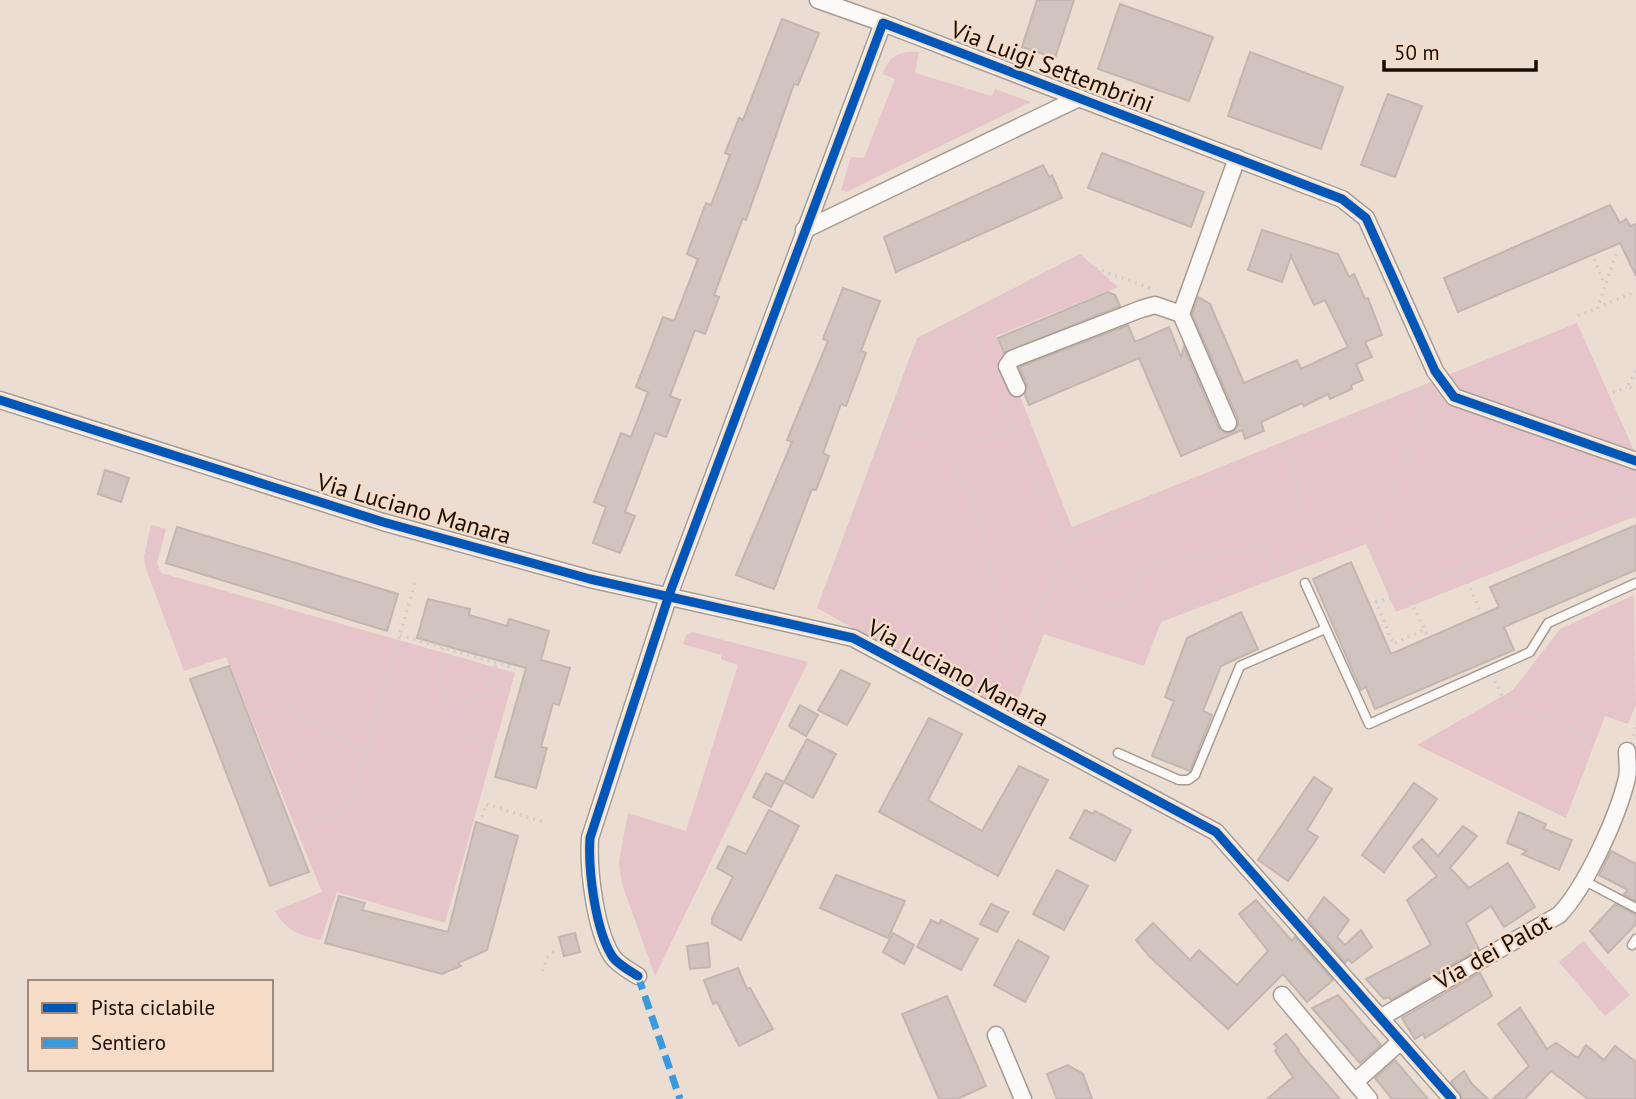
<svg xmlns="http://www.w3.org/2000/svg" width="1636" height="1099" font-family="'PT Sans',sans-serif">
<style>
.green{fill:#e5c4ca}
.building{fill:#d1c4be;stroke:#c3b6b0;stroke-width:2}
.lines{fill:none;stroke-linecap:round;stroke-linejoin:round}
.service-casing{stroke:#a69b92;stroke-width:11}
.minor-casing{stroke:#a69b92;stroke-width:19}
.path{stroke:#d2cdca;stroke-width:3.5;stroke-dasharray:2 5;stroke-linecap:butt}
.service{stroke:#fcfaf8;stroke-width:8}
.minor{stroke:#fcfaf8;stroke-width:16}
.quiet{stroke:#3b9add;stroke-width:7;stroke-dasharray:14 7;stroke-linecap:butt}
.cycleway-casing{stroke:#f6dcc7;stroke-width:13}
.cycleway{stroke:#0057b8;stroke-width:9}
.labels{text-anchor:middle;stroke-width:5;stroke-linejoin:round;paint-order:stroke}
.street-label{font-size:24px;fill:#170e07;stroke:#f6dcc7}
</style>
<rect width="100%" height="100%" fill="#ecddd2"/>
<!-- green -->
<g class="green">
<path d="M 919,52 L 915,73 L 992,96 L 995,89 L 1031,102 L 846,192 L 841,190 L 851,157 L 864,158 L 895,79 L 883,74 C 888,56 901,50 919,52 Z"/>
<path d="M 1080,254 L 1118,287 L 996,336 L 1072,527 L 1577,323 L 1636,455 L 1636,516 L 1396,612 L 1366,544 L 1161,622 L 1144,666 L 1044,634 L 1012,716 L 817,608 L 917,338 Z"/>
<path d="M 151,525 L 166,529 L 157,563 L 161,573 L 515,673 L 445,923 L 337,892 L 321,940 C 301,936 285,930 275,911 L 322,892 L 226,657 L 184,671 L 145,566 L 144,556 Z"/>
<path d="M 1634,595 L 1636,704 L 1628,724 L 1605,716 L 1566,818 L 1417,745 L 1513,690 L 1560,629 Z"/>
<path d="M 692,632 L 808,662 L 655,976 L 622,884 L 619,862 L 628,813 L 686,831 L 738,665 L 721,659 L 721,655 L 683,644 L 686,635 Z"/>
<path d="M 1583,941 L 1630,995 L 1605,1016 L 1559,962 Z"/>
</g>
<!-- building -->
<g class="building">
<path d="M 1037,0 L 1074,0 L 1055,58 L 1022,47 Z"/>
<path d="M 1120,4 L 1213,37 L 1189,101 L 1098,69 Z"/>
<path d="M 782,19 L 819,33 L 798,85 L 794,84 L 746,220 L 743,218 L 714,295 L 719,297 L 705,334 L 695,330 L 670,396 L 680,400 L 666,437 L 655,433 L 625,512 L 635,516 L 620,553 L 593,543 L 606,507 L 594,502 L 621,433 L 631,437 L 648,392 L 636,387 L 663,317 L 674,321 L 698,259 L 687,254 L 706,203 L 711,205 L 730,155 L 725,153 L 739,118 L 743,120 Z"/>
<path d="M 1250,52 L 1343,87 L 1321,149 L 1228,116 Z"/>
<path d="M 1388,94 L 1422,106 L 1395,177 L 1361,165 Z"/>
<path d="M 1102,153 L 1204,192 L 1191,227 L 1088,188 Z"/>
<path d="M 1043,165 L 1049,177 L 1052,175 L 1062,198 L 896,272 L 884,237 Z"/>
<path d="M 1610,205 L 1620,223 L 1626,219 L 1630,226 L 1636,224 L 1636,276 L 1620,243 L 1458,312 L 1444,278 Z"/>
<path d="M 1262,230 L 1338,254 L 1349,277 L 1354,274 L 1365,299 L 1368,298 L 1382,335 L 1365,342 L 1372,357 L 1356,364 L 1363,380 L 1351,385 L 1352,389 L 1330,399 L 1328,394 L 1304,406 L 1302,403 L 1261,422 L 1264,431 L 1245,439 L 1242,430 L 1181,456 L 1139,358 L 1029,405 L 1025,395 L 1027,384 L 1019,367 L 1128,325 L 1135,342 L 1169,327 L 1181,357 L 1184,347 L 1218,427 L 1226,433 L 1233,432 L 1238,425 L 1238,419 L 1192,314 L 1198,297 L 1210,304 L 1244,383 L 1297,360 L 1301,369 L 1348,347 L 1325,300 L 1314,305 L 1291,256 L 1282,282 L 1248,270 Z"/>
<path d="M 843,288 L 880,301 L 861,351 L 866,353 L 846,406 L 841,404 L 823,453 L 829,456 L 816,490 L 812,489 L 774,589 L 736,575 L 792,442 L 787,440 L 828,341 L 823,339 Z"/>
<path d="M 1108,292 L 1115,295 L 1120,306 L 1004,353 L 998,338 Z"/>
<path d="M 105,470 L 129,478 L 121,502 L 98,494 Z"/>
<path d="M 1636,525 L 1636,570 L 1504,627 L 1514,650 L 1375,709 L 1366,687 L 1361,690 L 1313,579 L 1351,562 L 1391,654 L 1499,607 L 1490,587 Z"/>
<path d="M 177,527 L 398,594 L 387,631 L 166,563 Z"/>
<path d="M 428,599 L 470,609 L 469,615 L 507,626 L 509,619 L 549,631 L 541,660 L 570,668 L 559,705 L 553,703 L 541,747 L 547,748 L 536,788 L 495,777 L 526,668 L 417,638 Z"/>
<path d="M 1241,612 L 1258,649 L 1221,666 L 1203,711 L 1212,715 L 1190,771 L 1152,756 L 1174,701 L 1165,697 L 1187,638 Z"/>
<path d="M 229,666 L 309,872 L 270,886 L 190,679 Z"/>
<path d="M 841,670 L 870,684 L 847,725 L 818,710 Z"/>
<path d="M 800,705 L 818,715 L 806,736 L 789,726 Z"/>
<path d="M 929,718 L 962,734 L 928,800 L 982,831 L 1019,766 L 1048,780 L 998,876 L 879,812 Z"/>
<path d="M 807,739 L 836,754 L 813,798 L 784,782 Z"/>
<path d="M 766,773 L 784,782 L 771,807 L 753,797 Z"/>
<path d="M 1314,777 L 1332,789 L 1307,830 L 1318,837 L 1288,881 L 1258,860 Z"/>
<path d="M 1414,783 L 1437,799 L 1384,872 L 1362,855 Z"/>
<path d="M 769,810 L 799,826 L 741,940 L 712,924 L 712,918 L 733,877 L 717,868 L 728,846 L 746,854 Z"/>
<path d="M 1085,810 L 1093,814 L 1095,811 L 1131,830 L 1115,861 L 1070,838 Z"/>
<path d="M 1519,812 L 1546,824 L 1544,829 L 1572,840 L 1559,870 L 1522,854 L 1527,851 L 1507,843 Z"/>
<path d="M 476,822 L 518,836 L 487,950 L 458,963 L 461,966 L 442,974 L 325,943 L 339,896 L 365,903 L 362,910 L 448,932 Z"/>
<path d="M 1463,826 L 1477,836 L 1450,868 L 1469,888 L 1508,863 L 1535,907 L 1504,927 L 1491,906 L 1466,923 L 1479,949 L 1391,1000 L 1389,997 L 1384,999 L 1366,979 L 1431,945 L 1407,900 L 1437,876 L 1413,847 L 1422,839 L 1438,856 Z"/>
<path d="M 1611,851 L 1636,864 L 1636,901 L 1624,894 L 1628,890 L 1599,875 Z"/>
<path d="M 1057,870 L 1088,886 L 1064,930 L 1033,914 Z"/>
<path d="M 836,875 L 905,901 L 888,938 L 820,908 Z"/>
<path d="M 1324,897 L 1349,920 L 1337,937 L 1345,945 L 1361,930 L 1372,947 L 1352,963 L 1348,959 L 1345,963 L 1308,920 Z"/>
<path d="M 1256,900 L 1292,941 L 1295,937 L 1333,980 L 1307,1002 L 1283,974 L 1228,1029 L 1150,957 L 1136,940 L 1153,923 L 1190,960 L 1199,950 L 1237,985 L 1268,951 L 1239,914 Z"/>
<path d="M 991,904 L 1008,912 L 997,932 L 980,924 Z"/>
<path d="M 1615,904 L 1636,914 L 1636,924 L 1608,953 L 1590,931 Z"/>
<path d="M 931,920 L 939,924 L 941,920 L 978,939 L 961,970 L 917,947 Z"/>
<path d="M 575,933 L 580,952 L 564,956 L 559,937 Z"/>
<path d="M 893,933 L 914,945 L 904,964 L 883,952 Z"/>
<path d="M 1018,940 L 1049,957 L 1025,1002 L 994,985 Z"/>
<path d="M 708,943 L 710,967 L 690,969 L 687,946 Z"/>
<path d="M 738,968 L 747,989 L 750,988 L 773,1029 L 739,1046 L 717,1002 L 713,1004 L 704,980 Z"/>
<path d="M 1480,973 L 1492,996 L 1425,1038 L 1423,1034 L 1415,1039 L 1402,1018 Z"/>
<path d="M 1338,995 L 1381,1045 L 1360,1063 L 1312,1008 Z"/>
<path d="M 947,996 L 986,1086 L 957,1099 L 939,1099 L 902,1014 Z"/>
<path d="M 1520,1008 L 1547,1049 L 1556,1043 L 1578,1058 L 1586,1045 L 1604,1060 L 1615,1046 L 1636,1062 L 1636,1099 L 1588,1099 L 1551,1071 L 1525,1099 L 1493,1099 L 1529,1066 L 1498,1024 Z"/>
<path d="M 1286,1034 L 1299,1050 L 1298,1051 L 1340,1099 L 1267,1099 L 1293,1077 L 1275,1051 L 1278,1048 L 1274,1044 Z"/>
<path d="M 1395,1060 L 1399,1065 L 1428,1099 L 1392,1099 L 1375,1078 Z"/>
<path d="M 1068,1065 L 1083,1074 L 1092,1099 L 1057,1099 L 1047,1074 Z"/>
<path d="M 1464,1071 L 1472,1084 L 1488,1099 L 1462,1099 L 1451,1082 Z"/>
</g>
<g class="lines">
<!-- service casing -->
<g class="service-casing">
<g id="service">
<path d="M 1305,583 L 1369,724 L 1530,652 L 1548,623 L 1636,583"/>
<path d="M 1118,753 L 1179,780 L 1188,780 L 1195,775 L 1240,666 L 1325,629"/>
<path d="M 1583,880 L 1636,908"/>
<path d="M 1632,945 L 1636,939"/>
</g>
</g>
<!-- minor casing -->
<g class="minor-casing">
<g id="minor">
<path d="M 818,0 L 883,23"/>
<path d="M 804,230 L 1079,98"/>
<path d="M 1017,388 L 1007,366 L 1012,359 L 1141,309 L 1155,305 L 1181,314"/>
<path d="M 0,400 L 383,522 L 590,579 L 853,638 L 1216,832 L 1452,1099"/>
<path d="M 1228,423 L 1181,314 L 1237,158"/>
<path d="M 638,976 C 630,971 617,964 612,956 C 595,929 588,869 590,838 L 669,595 L 883,23 L 1342,199 L 1366,218 L 1435,371 L 1454,397 L 1636,461"/>
<path d="M 1282,995 L 1369,1099"/>
<path d="M 1380,1018 L 1559,915 C 1586,887 1618,816 1627,778 C 1629,770 1627,759 1627,751"/>
<path d="M 996,1035 L 1023,1099"/>
<path d="M 1355,1082 L 1401,1041"/>
</g>
</g>
<!-- path -->
<g class="path">
<path d="M 1594,259 L 1605,285"/>
<path d="M 1597,309 L 1617,252"/>
<path d="M 1578,316 L 1635,292"/>
<path d="M 965,319 L 989,371"/>
<path d="M 1636,371 L 1627,387 L 1636,389"/>
<path d="M 1613,393 L 1627,387"/>
<path d="M 1000,398 L 1066,544"/>
<path d="M 889,421 L 933,437"/>
<path d="M 969,444 L 1013,428"/>
<path d="M 957,467 C 989,533 998,611 1013,681"/>
<path d="M 1628,497 L 1636,518"/>
<path d="M 1262,544 L 1274,570"/>
<path d="M 1059,565 L 1099,602 L 1124,605"/>
<path d="M 1462,569 L 1480,611"/>
<path d="M 827,590 L 918,341 L 1078,262 L 1150,288"/>
<path d="M 1408,594 L 1427,635"/>
<path d="M 1395,597 L 1636,493"/>
<path d="M 1122,603 C 1137,591 1139,571 1157,562 C 1230,551 1330,556 1287,448"/>
<path d="M 1159,619 L 1274,570 L 1367,537 L 1395,597 L 1376,602 L 1393,644 L 1424,630"/>
<path d="M 400,635 L 515,668"/>
<path d="M 443,648 L 439,675 L 452,712"/>
<path d="M 1495,681 L 1505,702 L 1595,739"/>
<path d="M 484,693 L 505,695"/>
<path d="M 1007,699 L 1067,542 L 1422,389 C 1422,444 1393,489 1367,537"/>
<path d="M 254,712 L 287,708 L 366,752"/>
<path d="M 1633,736 L 1636,727"/>
<path d="M 491,747 L 473,738 L 452,712 L 484,693 L 497,663"/>
<path d="M 282,773 L 327,731"/>
<path d="M 482,817 L 486,804 L 543,822"/>
<path d="M 298,831 L 350,805 L 415,583"/>
<path d="M 542,971 L 548,957 L 555,951"/>
</g>
<!-- service -->
<use href="#service" class="service"/>
<!-- minor -->
<use href="#minor" class="minor"/>
<!-- quiet -->
<path class="quiet" d="M 638,976 L 680,1099"/>
<!-- cycleway casing -->
<g class="cycleway-casing">
<g id="cycleway">
<path d="M 0,400 L 383,522 L 590,579 L 853,638 L 1216,832 L 1452,1099"/>
<path d="M 638,976 C 630,971 617,964 612,956 C 595,929 588,869 590,838 L 669,595 L 883,23 L 1342,199 L 1366,218 L 1435,371 L 1454,397 L 1636,461"/>
</g>
</g>
<!-- cycleway -->
<use href="#cycleway" class="cycleway"/>
</g>
<g class="labels">
<!-- street labels -->
<g class="street-label">
<text transform="translate(1052 67) rotate(21)" y="8">Via Luigi Settembrini</text>
<text transform="translate(414 509) rotate(16)" y="8">Via Luciano Manara</text>
<text transform="translate(958 673) rotate(28)" y="8">Via Luciano Manara</text>
<text transform="translate(1493 952) rotate(-29)" y="8">Via dei Palot</text>
</g>
</g>
<!-- legend -->
<rect x="28" y="980" width="245" height="91" fill="#f6dcc7" stroke="#9d8a7a" stroke-width="2"/>
<rect x="42" y="1003" width="35" height="10" fill="#0057b8" stroke="#9d8a7a" stroke-width="2"/>
<text x="91" y="1015" font-size="21" fill="#170e07">Pista ciclabile</text>
<rect x="42" y="1038" width="35" height="10" fill="#3b9add" stroke="#9d8a7a" stroke-width="2"/>
<text x="91" y="1050" font-size="21" fill="#170e07">Sentiero</text>
<!-- scale -->
<path d="M1384 60v10h152v-10" fill="none" stroke="#170e07" stroke-width="3.5"/>
<text x="1394" y="60" font-size="21" fill="#170e07" stroke="#f6dcc7" stroke-width="5" paint-order="stroke">50 m</text>
</svg>
